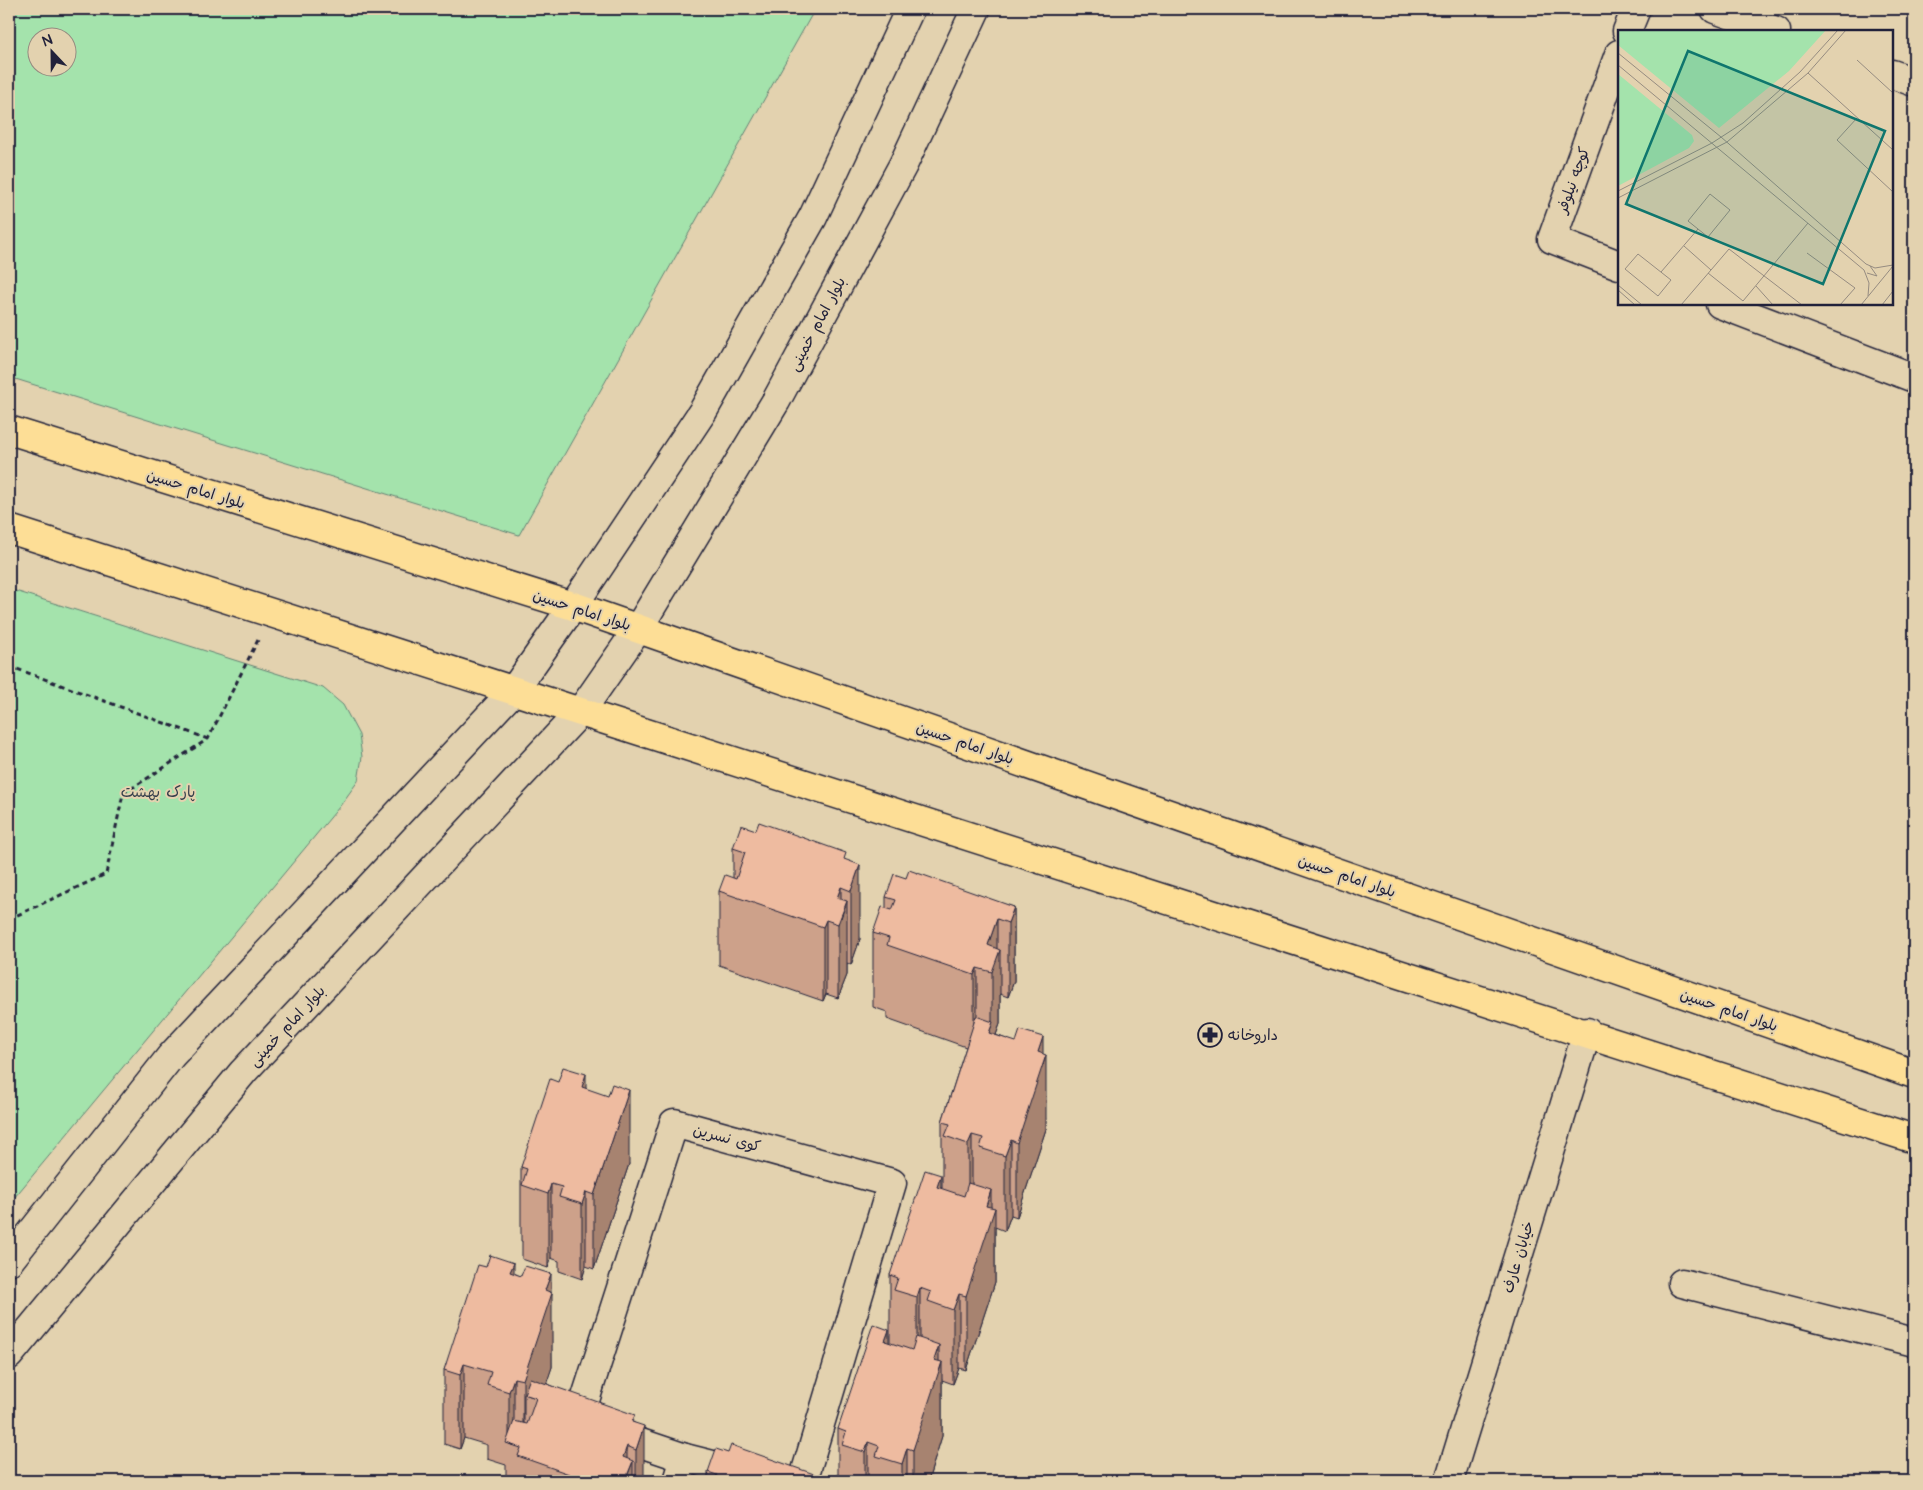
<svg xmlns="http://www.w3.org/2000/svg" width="1923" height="1490" font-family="'Architects Daughter','Playpen Sans Arabic',sans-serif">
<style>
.green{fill:#a4e3ac;stroke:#638274;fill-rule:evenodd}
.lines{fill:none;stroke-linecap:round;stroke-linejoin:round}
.minor-casing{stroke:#22223b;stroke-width:31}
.major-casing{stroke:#22223b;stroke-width:31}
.path{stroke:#22223b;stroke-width:3;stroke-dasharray:5 4;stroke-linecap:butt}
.minor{stroke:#e3d2af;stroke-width:28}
.major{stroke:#fdde96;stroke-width:28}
.wall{fill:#cda18a;stroke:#22223b}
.shaded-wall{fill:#a78370;stroke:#22223b}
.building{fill:#eebba0;stroke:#22223b}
.labels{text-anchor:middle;stroke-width:4;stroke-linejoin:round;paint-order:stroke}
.street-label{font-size:15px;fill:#22223b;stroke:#e3d2af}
.park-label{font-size:15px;fill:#363f4c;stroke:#e3d2af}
.poi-label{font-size:15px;fill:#22223b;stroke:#e3d2af;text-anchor:start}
.inset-road{fill:none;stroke:#968c81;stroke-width:1}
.view{fill:#0f766e;fill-opacity:0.15;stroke:#0f766e;stroke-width:2.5}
.inset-edge{fill:none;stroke:#22223b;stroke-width:2.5}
</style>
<rect width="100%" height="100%" fill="#e3d2af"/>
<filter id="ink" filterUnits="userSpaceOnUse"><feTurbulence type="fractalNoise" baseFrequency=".02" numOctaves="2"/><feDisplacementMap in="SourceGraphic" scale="10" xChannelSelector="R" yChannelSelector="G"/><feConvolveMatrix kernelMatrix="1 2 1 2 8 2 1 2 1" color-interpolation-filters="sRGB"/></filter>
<g filter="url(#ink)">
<!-- green -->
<g class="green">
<path d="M 9,9 L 815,9 L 519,535 L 9,377 ZM 38,38 L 68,38 L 68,68 L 38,68 Z"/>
<path d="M 9,589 L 323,688 L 343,705 L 359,735 L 362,757 L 358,781 L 340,806 L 9,1204 Z"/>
</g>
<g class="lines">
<!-- minor casing -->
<g class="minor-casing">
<g id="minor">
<path d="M 1715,9 L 1776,31"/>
<path d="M 1627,31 L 1636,9"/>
<path d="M 1619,54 L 1552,239 L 1619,265"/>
<path d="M 1892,74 L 1914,82"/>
<path d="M 1720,304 L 1914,378"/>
<path d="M 9,1261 L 171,1056 L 514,690 L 573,606 L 703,411 L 813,217 L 910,9"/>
<path d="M 1682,1283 L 1914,1342"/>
<path d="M 9,1355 L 243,1072 L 581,711 L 638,629 L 776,401 L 903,165 L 976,9"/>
<path d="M 678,1481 L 685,1458"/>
<path d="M 776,1481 L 685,1458 L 578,1422 L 674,1123 L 892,1183 L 803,1481"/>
<path d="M 1449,1481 L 1587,1032"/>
</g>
</g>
<!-- major casing -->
<g class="major-casing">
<g id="major">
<path d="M 9,430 L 573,606 L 1914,1074"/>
<path d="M 9,529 L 1914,1139"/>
</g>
</g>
<!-- path -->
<g class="path">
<path d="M 9,666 L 208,739"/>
<path d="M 9,919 L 106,874 L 123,794 L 208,739 L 258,640"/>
</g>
<!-- minor -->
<use href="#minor" class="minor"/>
<!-- major -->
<use href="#major" class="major"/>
</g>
<!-- wall -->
<g class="wall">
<path d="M 756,830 L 846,860 L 860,939 L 851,965 L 847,963 L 847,975 L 838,998 L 826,994 L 823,1001 L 719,965 L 719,891 L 733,878 L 733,848 Z"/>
<path d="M 906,878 L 1014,907 L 1014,981 L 1008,997 L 1000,994 L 1000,1024 L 996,1035 L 1043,1054 L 1046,1129 L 1017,1217 L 1011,1215 L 1005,1231 L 995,1227 L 995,1282 L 966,1370 L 959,1368 L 953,1384 L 942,1380 L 942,1436 L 928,1481 L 838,1481 L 838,1429 L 890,1342 L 890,1275 L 941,1188 L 942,1188 L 942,1122 L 966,1047 L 887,1019 L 887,1012 L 873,1007 L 873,933 L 886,909 L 886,897 Z"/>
<path d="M 558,1082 L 586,1088 L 629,1164 L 594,1269 L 586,1266 L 582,1279 L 559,1271 L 559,1261 L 551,1258 L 548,1268 L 522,1259 L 522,1241 L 521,1241 L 521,1167 Z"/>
<path d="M 486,1267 L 514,1273 L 551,1292 L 552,1367 L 546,1383 L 635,1423 L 644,1481 L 506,1481 L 506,1465 L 487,1459 L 487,1445 L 464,1438 L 460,1449 L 444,1444 L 444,1370 Z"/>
<path d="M 728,1453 L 834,1481 L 708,1481 L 708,1472 Z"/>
</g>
<!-- shaded-wall -->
<g class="shaded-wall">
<path d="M 860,865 L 860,939 L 851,965 L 851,891 Z"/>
<path d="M 841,887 L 841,918 L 847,901 L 847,975 L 838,998 L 838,924 L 837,898 Z"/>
<path d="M 1014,907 L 1014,981 L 1008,997 L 1008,923 Z"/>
<path d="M 997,919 L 997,958 L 1000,950 L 1000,1024 L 993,1043 L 989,1033 L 992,1025 L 992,972 L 988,945 Z"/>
<path d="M 826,920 L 826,994 L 823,1001 L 823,927 Z"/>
<path d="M 977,968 L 977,1042 L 974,1049 L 974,975 Z"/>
<path d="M 1043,1037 L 1043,1065 L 1046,1055 L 1046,1129 L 1017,1217 L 1017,1143 L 1038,1052 Z"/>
<path d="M 586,1074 L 586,1149 L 582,1087 Z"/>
<path d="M 629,1090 L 629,1164 L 594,1269 L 594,1195 Z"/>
<path d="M 972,1135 L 972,1209 L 968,1219 L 968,1144 Z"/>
<path d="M 1011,1140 L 1011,1215 L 1005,1231 L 1005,1156 Z"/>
<path d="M 941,1175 L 941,1249 L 937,1187 Z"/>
<path d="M 551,1184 L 551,1258 L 548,1268 L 548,1194 Z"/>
<path d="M 991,1190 L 991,1218 L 995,1208 L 995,1282 L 966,1370 L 966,1296 L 986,1206 Z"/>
<path d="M 586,1192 L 586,1266 L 582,1279 L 582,1204 Z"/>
<path d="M 514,1263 L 514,1337 L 510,1272 Z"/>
<path d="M 551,1274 L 551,1296 L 552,1293 L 552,1367 L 536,1415 L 536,1398 L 524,1394 L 524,1450 L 523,1454 L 523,1380 L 545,1290 Z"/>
<path d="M 920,1288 L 920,1362 L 917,1371 L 917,1297 Z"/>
<path d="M 959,1294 L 959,1368 L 953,1384 L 953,1310 Z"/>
<path d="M 889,1330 L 889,1404 L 885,1341 Z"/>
<path d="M 939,1345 L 939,1372 L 942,1362 L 942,1436 L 928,1481 L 913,1481 L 913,1450 L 934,1360 Z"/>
<path d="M 464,1364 L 464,1438 L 460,1449 L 460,1375 Z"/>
<path d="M 514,1378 L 514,1446 L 509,1444 L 509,1392 Z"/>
<path d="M 644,1426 L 644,1481 L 636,1481 L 636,1450 Z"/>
<path d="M 868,1442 L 868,1481 L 865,1481 L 865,1452 Z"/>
<path d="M 627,1446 L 627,1477 L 633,1461 L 633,1481 L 623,1481 L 623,1457 Z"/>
<path d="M 907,1448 L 907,1481 L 902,1481 L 902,1464 Z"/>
</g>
<!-- building -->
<g class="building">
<path d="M 759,822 L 846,853 L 844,859 L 860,865 L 851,891 L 841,887 L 837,898 L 847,901 L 838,924 L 826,920 L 823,927 L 719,891 L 725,875 L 736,879 L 745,852 L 733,848 L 741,825 L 756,830 Z"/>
<path d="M 909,870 L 1014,907 L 1008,923 L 997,919 L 988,945 L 1000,950 L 992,972 L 977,968 L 974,975 L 887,945 L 889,938 L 873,933 L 882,907 L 892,910 L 896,900 L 886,897 L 894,874 L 906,878 Z"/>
<path d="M 976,1016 L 993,1022 L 989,1033 L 1016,1042 L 1020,1030 L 1043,1037 L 1038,1052 L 1046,1055 L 1017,1143 L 1011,1140 L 1005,1156 L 980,1148 L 983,1138 L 972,1135 L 968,1144 L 945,1136 L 950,1124 L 942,1122 Z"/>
<path d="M 563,1067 L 586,1074 L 582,1087 L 608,1096 L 612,1084 L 629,1090 L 594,1195 L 586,1192 L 582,1204 L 559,1197 L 562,1187 L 551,1184 L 548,1194 L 522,1185 L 527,1169 L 521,1167 L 550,1079 L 558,1082 Z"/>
<path d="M 925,1170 L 941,1175 L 937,1187 L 964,1196 L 968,1183 L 991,1190 L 986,1206 L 995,1208 L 966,1296 L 959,1294 L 953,1310 L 928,1301 L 931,1292 L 920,1288 L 917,1297 L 894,1290 L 898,1278 L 890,1275 Z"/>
<path d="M 490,1255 L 514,1263 L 510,1272 L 521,1276 L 525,1266 L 551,1274 L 545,1290 L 552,1293 L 523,1380 L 514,1378 L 509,1392 L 487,1385 L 491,1372 L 464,1364 L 460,1375 L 444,1370 L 478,1265 L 486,1267 Z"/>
<path d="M 873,1324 L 889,1330 L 885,1341 L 912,1350 L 916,1337 L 939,1345 L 934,1360 L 942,1362 L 913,1450 L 907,1448 L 902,1464 L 876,1456 L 879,1446 L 868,1442 L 865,1452 L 842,1445 L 846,1432 L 838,1429 Z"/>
<path d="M 530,1378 L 635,1415 L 632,1422 L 644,1426 L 636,1450 L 627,1446 L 623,1457 L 633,1461 L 625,1481 L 611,1481 L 608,1480 L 608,1481 L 589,1481 L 518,1456 L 521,1448 L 506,1443 L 514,1421 L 527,1424 L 536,1398 L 524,1394 Z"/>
<path d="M 731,1445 L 834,1481 L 715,1481 L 717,1475 L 708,1472 L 716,1449 L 728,1453 Z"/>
</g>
</g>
<!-- icons -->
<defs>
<g id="pharmacy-ring" transform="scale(1.25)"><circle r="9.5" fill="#e3d2af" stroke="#22223b" stroke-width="1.5"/><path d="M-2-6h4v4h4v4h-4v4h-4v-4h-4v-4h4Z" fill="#22223b"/></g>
</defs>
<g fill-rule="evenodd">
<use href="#pharmacy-ring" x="1210" y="1035"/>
</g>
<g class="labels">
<!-- street labels -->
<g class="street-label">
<text transform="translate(1573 180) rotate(-70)" y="5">کوچه نیلوفر</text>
<text transform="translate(817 324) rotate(-62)" y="5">بلوار امام خمینی</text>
<text transform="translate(196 489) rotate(17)" y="5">بلوار امام حسین</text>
<text transform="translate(582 610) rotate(18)" y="5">بلوار امام حسین</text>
<text transform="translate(965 743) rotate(19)" y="5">بلوار امام حسین</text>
<text transform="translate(1347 876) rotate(19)" y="5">بلوار امام حسین</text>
<text transform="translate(1729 1010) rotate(19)" y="5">بلوار امام حسین</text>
<text transform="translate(287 1026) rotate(-47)" y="5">بلوار امام خمینی</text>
<text transform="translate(727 1138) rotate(15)" y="5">کوی نسرین</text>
<text transform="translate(1518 1257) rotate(-73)" y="5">خیابان عارف</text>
</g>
<!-- park labels -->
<g class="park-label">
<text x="158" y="797">پارک بهشت</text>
</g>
<!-- poi labels -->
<g class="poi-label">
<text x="1228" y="1040">داروخانه</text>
</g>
</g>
<!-- overview -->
<g transform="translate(1618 30)">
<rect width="275" height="275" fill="#e3d2af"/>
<path d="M 0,0 L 208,0 L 171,41 L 101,98 L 0,15 ZM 0,44 L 74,105 L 76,111 L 71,118 L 0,156 Z" fill="#a4e3ac"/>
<path class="inset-road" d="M 0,23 L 103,107 L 248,234 L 257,238 L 275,235M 239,30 L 275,63M 0,35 L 246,240 L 251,253 L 250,266M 190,43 L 275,120M 239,88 L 219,110 L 275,162M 0,161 L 94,113 L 125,93 L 182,42 L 220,0M 0,168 L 109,112 L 190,43 L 228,0M 66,216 L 93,240M 189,223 L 237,258 L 222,275M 20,224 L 53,250 L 40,266 L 7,239 ZM 43,242 L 80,199 L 90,207 L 112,180 L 92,164 L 70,191 L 80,199M 90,243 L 125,271 L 190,193M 249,243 L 259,246 L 252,236M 0,255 L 24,275M 138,256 L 155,275M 0,260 L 17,275M 63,275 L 111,219 L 184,275M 243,275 L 275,236M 264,275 L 275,261"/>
<path class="view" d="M 70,21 L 267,101 L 205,254 L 8,174 Z"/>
<rect width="275" height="275" class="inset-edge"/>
</g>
<!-- margin -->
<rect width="1923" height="1490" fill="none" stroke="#e3d2af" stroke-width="30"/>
<rect x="15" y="15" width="1893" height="1460" fill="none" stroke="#22223b" stroke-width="2" filter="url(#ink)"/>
<!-- north arrow -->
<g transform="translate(52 52) rotate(338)"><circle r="24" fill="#e3d2af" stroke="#968c81"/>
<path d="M0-4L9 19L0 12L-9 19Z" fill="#22223b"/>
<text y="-8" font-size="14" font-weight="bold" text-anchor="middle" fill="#22223b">N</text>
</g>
</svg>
